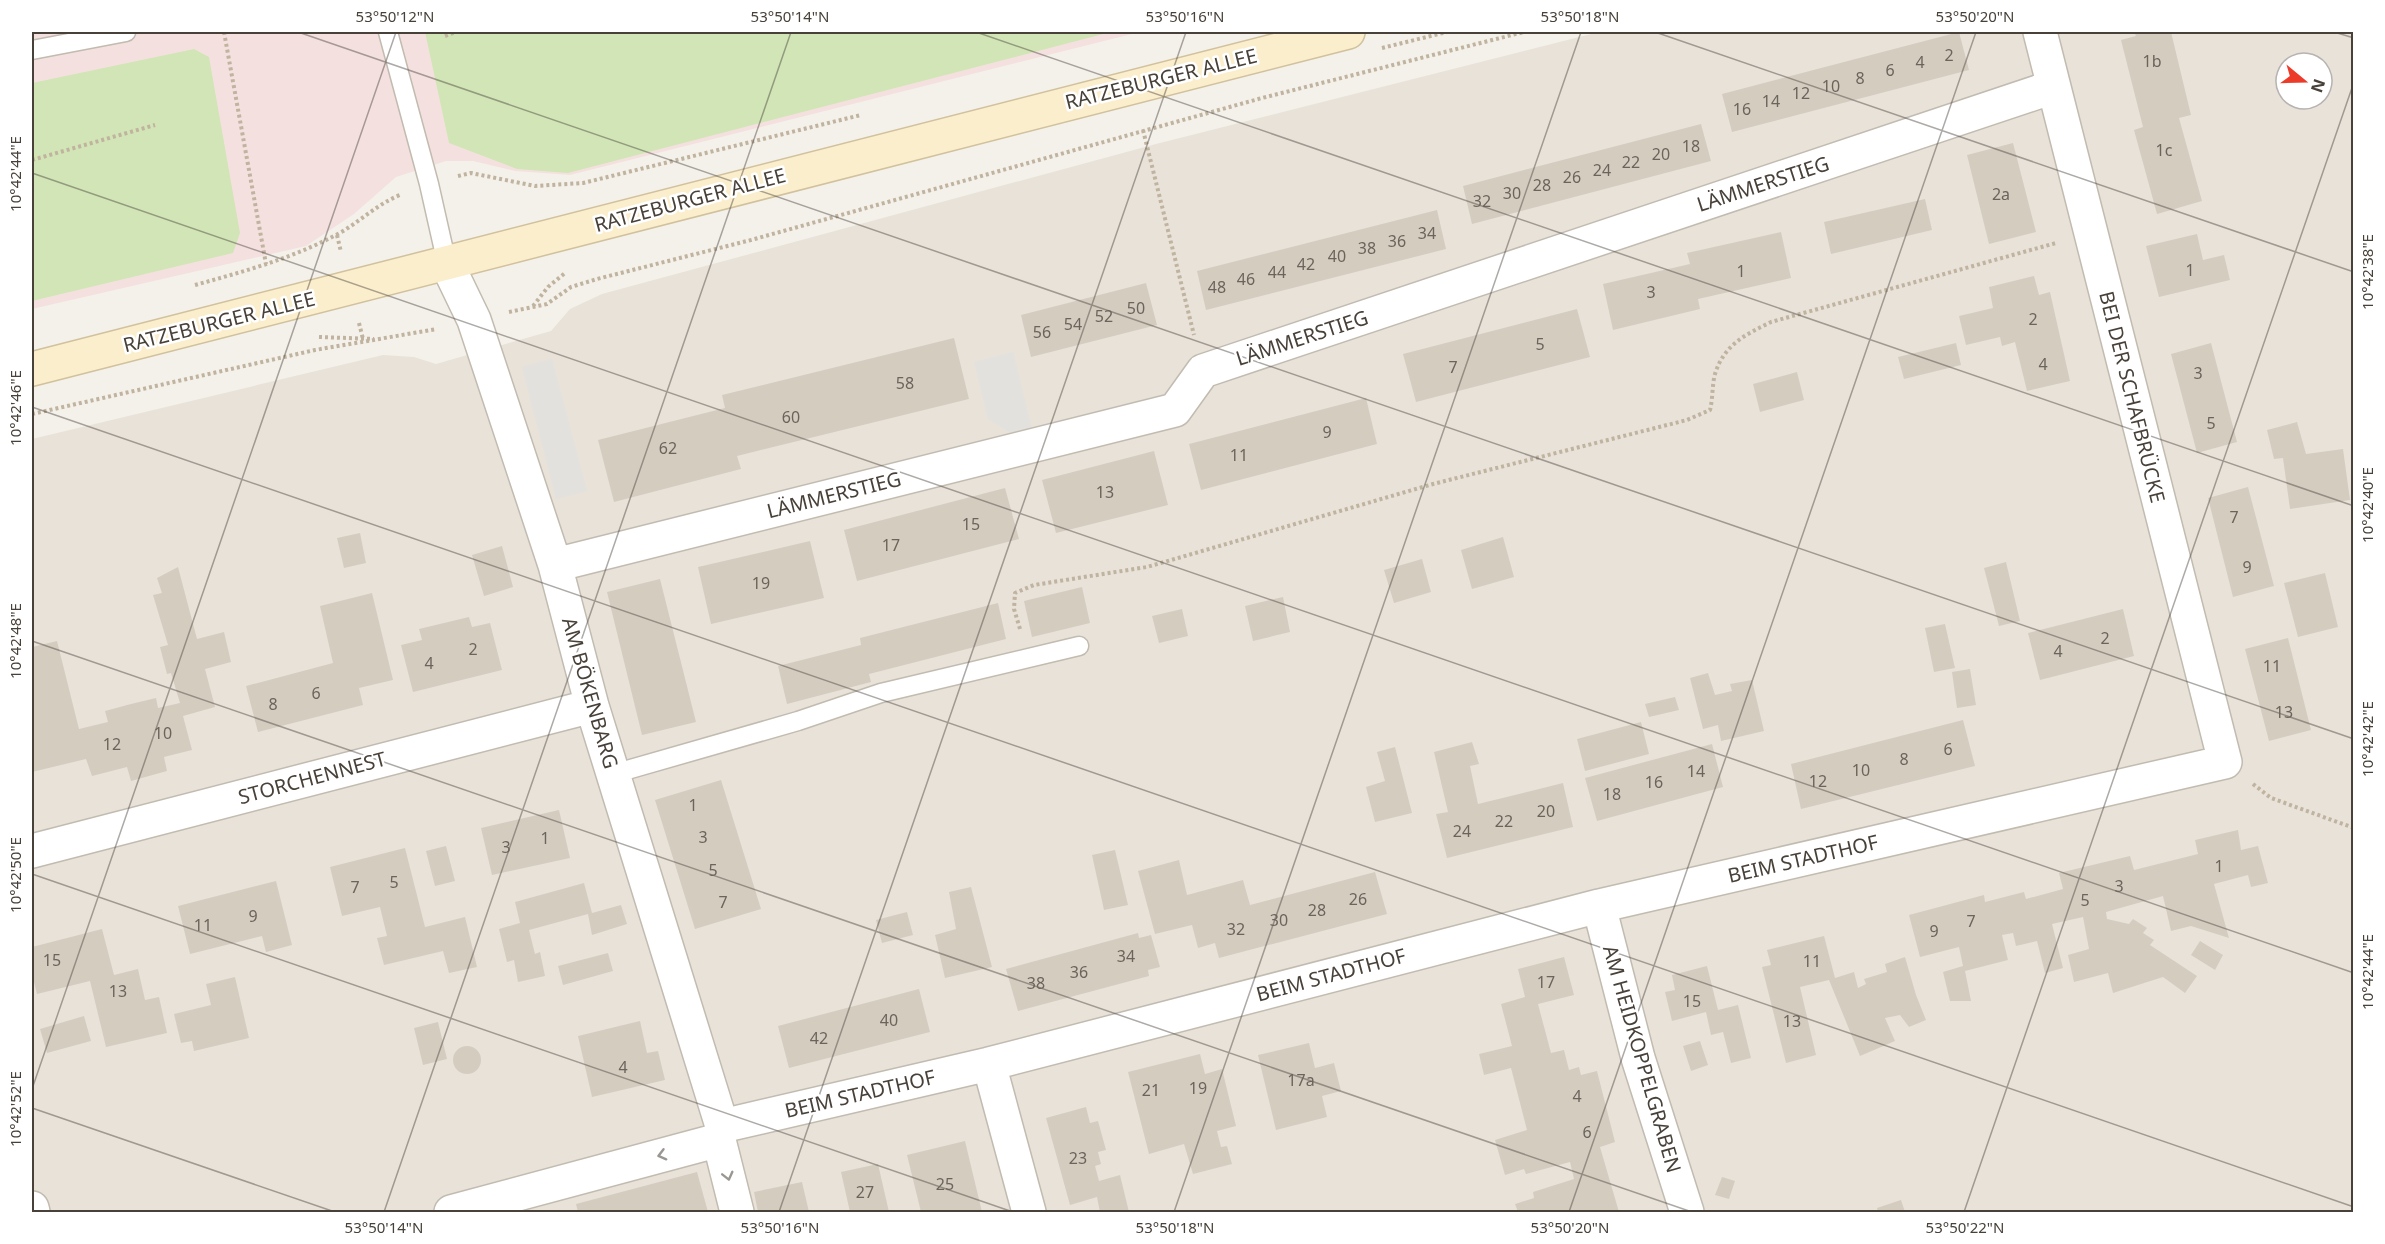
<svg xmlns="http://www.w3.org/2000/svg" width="2385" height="1244" viewBox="0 0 2385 1244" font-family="'Noto Sans',sans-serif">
<rect width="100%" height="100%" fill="#f4f1ea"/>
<!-- residential -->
<path fill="#e8e2d9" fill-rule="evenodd" d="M1599,32h754v1180h-2321v-773l351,-84 31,2 22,7 115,-33 19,-22 32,-15 554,-150zM2286,63h36v36h-36z"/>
<!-- medical -->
<path fill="#f4e1df" d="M32,32h1108l-570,143 -55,-4 -42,-10h-27l-50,16 -42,37 -48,32 -274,63z"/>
<!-- green -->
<path fill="#d2e5b6" d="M425,32h686l-543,141 -51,-4 -68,-26z
M194,49l15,8 31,176 -7,20 -201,48v-218z"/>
<!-- parking -->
<path fill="#e3e1de" d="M1013,352l19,77 -20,5 -24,-15 -14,-57z
M552,359l35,132 -31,8 -34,-132z"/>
<!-- building -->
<path fill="#d5ccc0" d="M1959,32l10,38 -237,62 -10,-38z
M2134,32h37l20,83 -12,3 23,83 -45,13 -23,-84 9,-3 -22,-87 15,-4z
M1701,124l10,37 -239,63 -9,-38z
M2013,143l23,89 -47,12 -22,-89z
M1925,199l7,31 -101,24 -7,-32z
M1437,210l9,39 -240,61 -9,-39z
M1781,232l10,46 -93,21 2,10 -87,21 -10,-46 87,-20 -3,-11z
M2197,234l6,26 21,-5 6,25 -71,17 -13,-51z
M2034,276l5,19 11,-3 20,89 -43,10 -12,-49 -13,4 -2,-9 -34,8 -7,-29 34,-8 -4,-21z
M1146,283l11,42 -126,32 -10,-42z
M1577,309l13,48 -174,45 -13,-48z
M954,338l15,61 -232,57 4,13 -127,33 -16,-62 127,-32 -3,-13z
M1956,343l5,22 -57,14 -6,-22z
M2211,343l26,99 -40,11 -26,-99z
M1797,372l7,28 -44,12 -7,-28z
M1366,398l11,46 -176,46 -12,-46z
M2297,422l9,32 37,-5 7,51 -60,9 -7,-51 -9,1 -7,-29z
M1154,451l14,54 -112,28 -14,-53z
M2248,487l26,99 -41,11 -25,-99z
M1005,488l14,51 -162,42 -13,-51z
M360,533l6,30 -22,5 -7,-30z
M1503,537l11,40 -42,12 -11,-39z
M810,541l14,57 -113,26 -13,-57z
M502,546l11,41 -29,9 -12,-41z
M1422,559l9,33 -37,11 -10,-33z
M2006,562l14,59 -21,5 -15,-58z
M178,567l19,72 27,-7 7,30 -26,7 10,38 -32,9 9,34 -28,7 3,14 -36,10 -4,-14 -35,9 -6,-17 -54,13v-125l25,-6 22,88 29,-7 -3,-11 26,-7 25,-6 2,10 22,-5 -9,-30 -4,1 -7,-27 8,-2 -15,-50 9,-2 -5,-15z
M2325,573l13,54 -40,10 -14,-54z
M660,579l36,143 -54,13 -35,-143z
M1082,587l8,36 -58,14 -8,-36z
M372,593l21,87 -34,8 4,17 -105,27 -12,-46 87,-23 -13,-57z
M1283,597l7,35 -37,9 -8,-35z
M998,603l8,36 -137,35 2,8 -84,22 -9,-38 83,-21 -1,-7z
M1182,609l6,27 -29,7 -7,-27z
M2123,609l11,47 -94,24 -12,-47z
M469,617l3,10 18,-4 12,47 -89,22 -12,-47 21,-5 -3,-11z
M1945,624l10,44 -21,4 -9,-44z
M2288,638l23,92 -42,11 -24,-92z
M1970,669l6,36 -19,3 -5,-36z
M1708,673l7,22 17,-4 -2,-7 22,-4 12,51 -43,10 -3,-16 -15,4 -13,-51z
M1675,697l4,13 -30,7 -4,-13z
M1963,720l12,46 -174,43 -10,-45z
M1641,722l8,32 -64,17 -8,-32z
M1472,742l7,22 -9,2 8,38 85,-21 10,44 -126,31 -11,-44 12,-2 -14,-60z
M1712,744l11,43 -126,34 -12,-43z
M1395,747l17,66 -37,9 -9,-35 19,-6 -8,-29z
M721,780l40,129 -66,20 -40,-129z
M559,810l11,48 -78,17 -11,-47z
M2238,830l3,20 17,-4 10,37 -17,4 -3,-12 -34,9 15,54 -38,-12 -20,5 -8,-35 -57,16 1,7 22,5 4,-5 14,9 -4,5 11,7 -4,5 47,31 -12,17 -22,-16 -50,16 -5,-20 -34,9 -6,-27 21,-6 -6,-32 -31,7 11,44 -18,5 -8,-32 -21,5 -3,-13 -11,2 6,25 -43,11 6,30h-21l-7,-29 20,-6 -4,-19 -39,10 -11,-42 75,-20 1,7 39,-10 2,7 37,-10 -4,-16 71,-17 4,14 64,-16 -3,-14z
M446,846l9,35 -20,5 -9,-35z
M405,848l20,79 40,-10 12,50 -28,6 -6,-22 -59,14 -7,-27 10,-2 -7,-29 -38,9 -12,-49z
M1115,850l13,55 -24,5 -12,-55z
M1179,860l8,35 56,-15 7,25 125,-33 12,42 -168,44 -4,-15 -17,5 -6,-23 -37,9 -17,-63z
M276,881l16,64 -26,7 -4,-16 -72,18 -12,-48z
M584,883l8,30 29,-8 6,19 -35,11 -4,-21 -59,16 6,24 5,-2 5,24 -27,6 -4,-22 -7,2 -8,-33 21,-6 -5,-21z
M971,887l21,80 -47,11 -10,-43 21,-6 -7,-37z
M907,912l6,23 -31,8 -6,-23z
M102,929l12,46 24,-6 7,31 14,-3 8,36 -61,14 -16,-66 -53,13 -5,-20v-27z
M1138,933l1,5 12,-3 9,32 -12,3 1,6 -131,35 -12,-42z
M1824,936l11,42 19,-6 4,16 8,-4 -2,-5 23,-7 -2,-8 20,-7 11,38 10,25 -17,7 -9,-12 -15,3 10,23 -35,15 -31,-76 -29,7 16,68 -30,8 -24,-96 9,-2 -4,-15z
M2200,941l23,14 -8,15 -24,-15z
M608,953l5,18 -50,14 -5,-19z
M1564,957l10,38 -36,9 13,49 13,-3 5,20 10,-3 2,8 16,-4 18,71 -15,5 19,65h-101l-3,-8 19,-6 -1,-6 41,-13 -4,-17 -44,12 -2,-5 -19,6 -10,-35 32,-10 -16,-62 -27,7 -5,-21 33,-8 -11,-42 24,-7 -7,-28z
M1707,966l11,44 20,-5 13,53 -20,5 -8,-31 -12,3 -5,-23 -34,9 -7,-29 10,-2 -3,-15z
M235,977l14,61 -55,13 -2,-10 -11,2 -7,-29 37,-9 -5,-21z
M919,989l11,43 -141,36 -11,-42z
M84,1016l7,25 -44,12 -7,-24z
M640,1021l7,32 11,-2 7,29 -73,17 -14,-61z
M438,1022l9,37 -24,6 -9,-37z
M1700,1041l8,24 -17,6 -8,-25z
M1309,1043l6,25 19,-5 7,28 -19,5 5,21 -51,13 -18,-75z
M453 1060a14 14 0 1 1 28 0a14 14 0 1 1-28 0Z
M1200,1054l5,20 17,-5 14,57 -19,5 4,16 6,-1 5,18 -39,10 -9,-30 -35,10 -21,-82z
M1086,1107l4,16 8,-2 8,29 -8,2 3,12 -6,2 4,15 21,-6 9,37h-29l-3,-15 -27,8 -24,-87z
M965,1141l17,71h-61l-14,-57z
M878,1164l11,48h-39l-9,-40z
M697,1172l11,40h-130l-2,-8z
M1722,1177l13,4 -6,18 -14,-4z
M802,1182l7,30h-51l-4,-20z
M1901,1200l4,12h-27l-1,-4z"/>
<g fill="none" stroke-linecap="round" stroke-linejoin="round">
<defs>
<path id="lane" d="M388,32l41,152 18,80
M32,50l94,-18
M613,774l185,-53 83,-28 198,-47"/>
<path id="street" d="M447,264l27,56 81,245 37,141 130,420
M555,565l620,-155 28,-39 850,-284
M32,851l560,-145
M1599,906l39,152 49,154
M989,1064l40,148
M32,1208l1,4
M451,1212l268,-72
M737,1212l-18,-72 3,-14 267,-62 610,-158 626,-144 -185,-730"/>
<path id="secondary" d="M32,369l1316,-337"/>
</defs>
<!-- lane casing -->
<use href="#lane" stroke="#c2bbb0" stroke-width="21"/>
<!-- street casing -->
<use href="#street" stroke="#c2bbb0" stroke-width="36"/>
<!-- secondary casing -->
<use href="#secondary" stroke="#d1c19d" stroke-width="36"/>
<!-- path -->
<path stroke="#c0b39f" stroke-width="4" stroke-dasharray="3 3" stroke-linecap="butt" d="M224,32l42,232
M445,36l11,-4
M1382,48l65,-16
M1143,130l51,205
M32,160l123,-35
M458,176l13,-3 64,13 48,-3 278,-68
M337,235l4,17
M195,285c47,-13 95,-26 139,-49 24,-12 41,-31 66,-41
M533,306l15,-19 17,-14
M509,312l38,-8 24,-17 26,-8 154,-39 511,-142 262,-66
M359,323l4,16
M319,337l55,2
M32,414l283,-64 122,-21
M1020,629l-6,-20 1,-16 19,-8 113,-18 286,-83 254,-64 23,-10c3,-12 2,-25 5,-36 9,-30 32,-40 56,-52l285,-79
M2253,784l18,14 83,30"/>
<!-- lane -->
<use href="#lane" stroke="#fff" stroke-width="18"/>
<!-- street -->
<use href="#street" stroke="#fff" stroke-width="33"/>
<!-- secondary -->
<use href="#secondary" stroke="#fbeecd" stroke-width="33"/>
</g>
<!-- one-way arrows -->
<defs><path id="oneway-chevron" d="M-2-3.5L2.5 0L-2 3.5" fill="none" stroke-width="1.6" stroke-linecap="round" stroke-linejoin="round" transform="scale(1.5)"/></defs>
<g stroke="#9a9692">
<use href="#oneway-chevron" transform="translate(662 1155) rotate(165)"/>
<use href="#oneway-chevron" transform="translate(728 1176) rotate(76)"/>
</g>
<!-- ticks -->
<path fill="none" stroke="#484139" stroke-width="1.5" stroke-opacity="0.45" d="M298,32l2056,707M976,32l1378,474M1655,32l699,240M2334,32l20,6M32,173l2322,800M32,407l2322,800M32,641l1660,571M32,874l981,338M32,1089l364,-1057M32,1108l303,104M384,1212l407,-1180M779,1212l407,-1180M1174,1212l407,-1180M1569,1212l407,-1180M1964,1212l390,-1130"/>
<g text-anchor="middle" stroke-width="5" stroke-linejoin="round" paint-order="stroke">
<!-- number labels -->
<g font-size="16" fill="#6b645b">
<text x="1949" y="61">2</text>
<text x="2152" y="67">1b</text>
<text x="1920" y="68">4</text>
<text x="1890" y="76">6</text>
<text x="1860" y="84">8</text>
<text x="1831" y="92">10</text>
<text x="1801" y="99">12</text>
<text x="1771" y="107">14</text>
<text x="1742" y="115">16</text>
<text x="1691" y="152">18</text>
<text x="2164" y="156">1c</text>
<text x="1661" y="160">20</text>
<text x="1631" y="168">22</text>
<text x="1602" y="176">24</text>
<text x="1572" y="183">26</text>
<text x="1542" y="191">28</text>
<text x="1512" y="199">30</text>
<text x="2001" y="200">2a</text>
<text x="1482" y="207">32</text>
<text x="1427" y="239">34</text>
<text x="1397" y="247">36</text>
<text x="1367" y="254">38</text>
<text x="1337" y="262">40</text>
<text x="1306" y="270">42</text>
<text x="2190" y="276">1</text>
<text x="1741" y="277">1</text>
<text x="1277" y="278">44</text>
<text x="1246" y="285">46</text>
<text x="1217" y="293">48</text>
<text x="1651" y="298">3</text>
<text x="1136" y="314">50</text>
<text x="1104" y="322">52</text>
<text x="2033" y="325">2</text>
<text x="1073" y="330">54</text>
<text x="1042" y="338">56</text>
<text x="1540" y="350">5</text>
<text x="2043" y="370">4</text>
<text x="1453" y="373">7</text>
<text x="2198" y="379">3</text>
<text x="905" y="389">58</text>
<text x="791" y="423">60</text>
<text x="2211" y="429">5</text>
<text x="1327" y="438">9</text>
<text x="668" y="454">62</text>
<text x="1239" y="461">11</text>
<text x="1105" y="498">13</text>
<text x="2234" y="523">7</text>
<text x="971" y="530">15</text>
<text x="891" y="551">17</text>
<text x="2247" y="573">9</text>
<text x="761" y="589">19</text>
<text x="2105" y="644">2</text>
<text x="473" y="655">2</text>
<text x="2058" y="657">4</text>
<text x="429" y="669">4</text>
<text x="2272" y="672">11</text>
<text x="316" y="699">6</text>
<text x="273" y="710">8</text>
<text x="2284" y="718">13</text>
<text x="163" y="739">10</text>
<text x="112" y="750">12</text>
<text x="1948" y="755">6</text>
<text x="1904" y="765">8</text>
<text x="1861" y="776">10</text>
<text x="1696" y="777">14</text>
<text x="1818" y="787">12</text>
<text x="1654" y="788">16</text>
<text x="1612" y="800">18</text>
<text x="693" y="811">1</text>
<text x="1546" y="817">20</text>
<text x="1504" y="827">22</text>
<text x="1462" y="837">24</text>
<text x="703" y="843">3</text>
<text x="545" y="844">1</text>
<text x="506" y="853">3</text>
<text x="2219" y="872">1</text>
<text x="713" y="876">5</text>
<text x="394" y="888">5</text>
<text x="2119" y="892">3</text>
<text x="355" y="893">7</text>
<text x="1358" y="905">26</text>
<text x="2085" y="906">5</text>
<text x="723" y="908">7</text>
<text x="1317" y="916">28</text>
<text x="253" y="922">9</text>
<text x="1279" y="926">30</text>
<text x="1971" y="927">7</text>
<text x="203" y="931">11</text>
<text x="1236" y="935">32</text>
<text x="1934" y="937">9</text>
<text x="1126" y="962">34</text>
<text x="52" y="966">15</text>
<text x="1812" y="967">11</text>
<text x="1079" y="978">36</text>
<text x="1546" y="988">17</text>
<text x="1036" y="989">38</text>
<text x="118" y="997">13</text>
<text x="1692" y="1007">15</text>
<text x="889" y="1026">40</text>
<text x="1792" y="1027">13</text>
<text x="819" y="1044">42</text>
<text x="623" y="1073">4</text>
<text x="1301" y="1086">17a</text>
<text x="1198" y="1094">19</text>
<text x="1151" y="1096">21</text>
<text x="1577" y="1102">4</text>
<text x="1587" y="1138">6</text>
<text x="1078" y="1164">23</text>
<text x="945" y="1190">25</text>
<text x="865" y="1198">27</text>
</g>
<!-- street labels -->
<g font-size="20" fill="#484139" stroke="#fff">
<text transform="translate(1161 79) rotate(-14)" y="7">RATZEBURGER ALLEE</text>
<text transform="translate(1763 184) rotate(-18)" y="7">LÄMMERSTIEG</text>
<text transform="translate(690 200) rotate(-15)" y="7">RATZEBURGER ALLEE</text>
<text transform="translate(219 322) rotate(-14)" y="7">RATZEBURGER ALLEE</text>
<text transform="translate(1302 338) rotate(-18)" y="7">LÄMMERSTIEG</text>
<text transform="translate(2132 397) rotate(76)" y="7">BEI DER SCHAFBRÜCKE</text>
<text transform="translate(834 495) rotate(-14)" y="7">LÄMMERSTIEG</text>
<text transform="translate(590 693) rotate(74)" y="7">AM BÖKENBARG</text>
<text transform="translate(312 778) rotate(-15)" y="7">STORCHENNEST</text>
<text transform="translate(1803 859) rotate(-13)" y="7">BEIM STADTHOF</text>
<text transform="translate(1331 975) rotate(-15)" y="7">BEIM STADTHOF</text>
<text transform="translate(1642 1059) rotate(74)" y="7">AM HEIDKOPPELGRABEN</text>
<text transform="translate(860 1094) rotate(-13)" y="7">BEIM STADTHOF</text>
</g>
</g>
<!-- border -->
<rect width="2385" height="1244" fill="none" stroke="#ffffff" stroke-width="66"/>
<!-- north arrow -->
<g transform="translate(2304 81) rotate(109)"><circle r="28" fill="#ffffff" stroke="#b6b3b0" stroke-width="1.5"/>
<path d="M0-4.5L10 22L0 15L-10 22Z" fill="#ec3c29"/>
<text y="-9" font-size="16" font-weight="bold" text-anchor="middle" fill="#484139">N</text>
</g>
<rect x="33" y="33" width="2319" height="1178" fill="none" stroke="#484139" stroke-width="2"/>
<g font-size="15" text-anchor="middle" fill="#484139">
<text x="395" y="22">53°50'12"N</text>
<text x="790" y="22">53°50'14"N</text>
<text x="1185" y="22">53°50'16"N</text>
<text x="1580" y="22">53°50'18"N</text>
<text x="1975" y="22">53°50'20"N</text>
<text transform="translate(16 174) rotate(-90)" y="5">10°42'44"E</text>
<text transform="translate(2368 272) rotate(-90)" y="5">10°42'38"E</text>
<text transform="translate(16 408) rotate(-90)" y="5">10°42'46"E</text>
<text transform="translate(2368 505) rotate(-90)" y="5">10°42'40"E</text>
<text transform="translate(16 641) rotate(-90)" y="5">10°42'48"E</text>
<text transform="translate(2368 739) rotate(-90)" y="5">10°42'42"E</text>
<text transform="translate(16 875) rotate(-90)" y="5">10°42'50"E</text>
<text transform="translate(2368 972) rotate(-90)" y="5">10°42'44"E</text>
<text transform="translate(16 1109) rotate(-90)" y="5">10°42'52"E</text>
<text x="384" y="1233">53°50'14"N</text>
<text x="780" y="1233">53°50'16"N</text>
<text x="1175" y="1233">53°50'18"N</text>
<text x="1570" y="1233">53°50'20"N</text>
<text x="1965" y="1233">53°50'22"N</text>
</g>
</svg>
